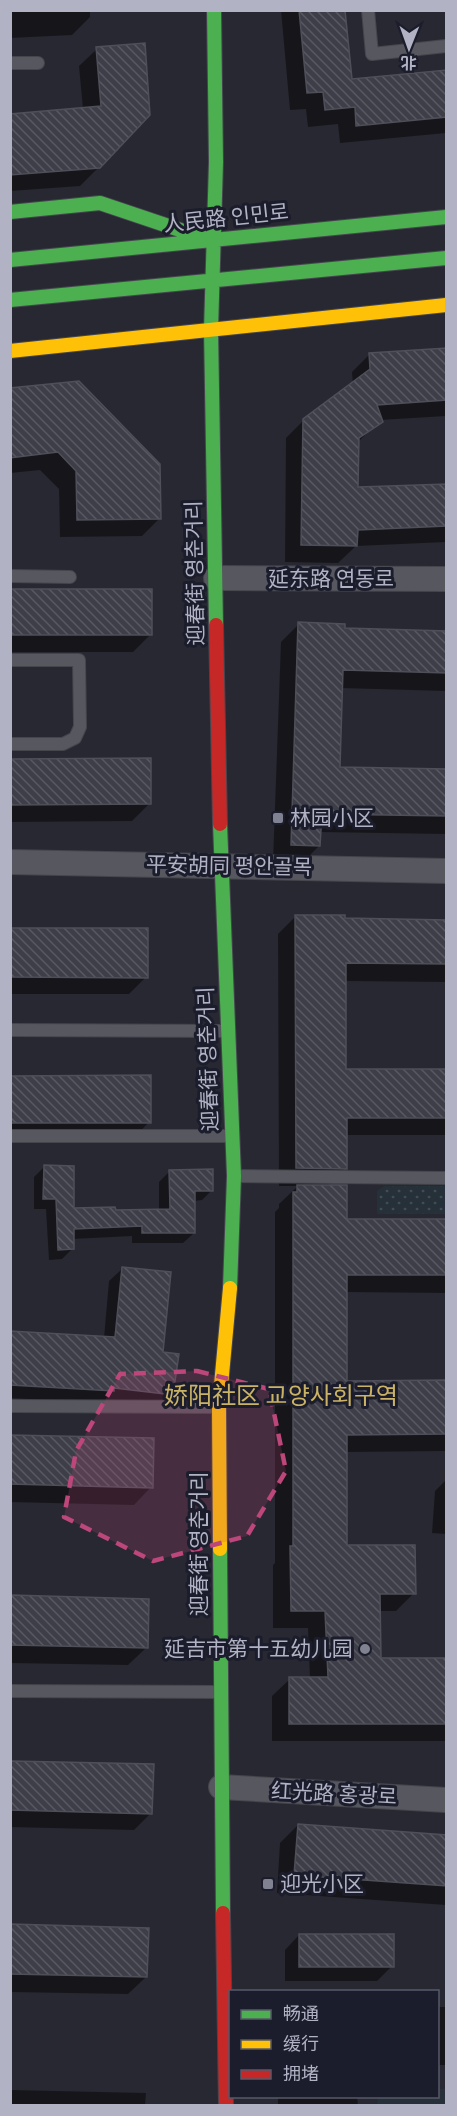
<svg xmlns="http://www.w3.org/2000/svg" width="457" height="2116" viewBox="0 0 457 2116" font-family="'Fira Sans Condensed','Noto Sans SC','Noto Sans KR',sans-serif">
<defs>
<pattern id="green-dots" width="8" height="8" patternUnits="userSpaceOnUse" patternTransform="scale(1.5)"><rect width="8" height="8" fill="#253038"/><path d="M2 2h.1M6 6h.1" fill="none" stroke="#424c53" stroke-width="1.8" stroke-linecap="round"/></pattern>
<pattern id="building-back-hatch" width="6" height="6" patternUnits="userSpaceOnUse" patternTransform="scale(1.5)"><rect width="6" height="6" fill="#3d3e48"/><path d="M-1 5l2 2M0 0l6 6M5-1l2 2" fill="none" stroke="#575861"/></pattern>
</defs>
<rect width="100%" height="100%" fill="#282832"/>
<!-- green -->
<path fill="url(#green-dots)" d="M384,1186h62v28h-69v-23z"/>
<!-- pitch -->
<path fill="#253038" d="M438,2089h8v16h-69l1,-8 60,-1z"/>
<!-- shadow -->
<path fill="#0007" d="M10,10h80v7l-18,18 -62,3z
M281,10h63l6,71 96,-9v61l-106,10 -2,-19 -30,3 -2,-18 -16,1z
M143,45l-44,122 -19,19 -70,5v-76l73,-6 -4,-43 18,-17z
M446,350v66l-66,4 -23,23v46l89,-4v57l-90,4 -18,17 -53,-1 1,-124 18,-18 49,-36 -1,-12 17,-17z
M10,390l150,128 -18,18 -82,1 -1,-48 -19,-19 -30,3z
M10,591l141,43 -18,18h-123z
M299,624l44,5 103,3v59l-105,-3 -2,81 107,1v64l-127,-2v14l-18,18 -28,-2 8,-220z
M10,760l140,43 -18,18 -122,1z
M296,916l48,4 102,1v61l-102,-1 1,89h101v65h-101v33l-18,19 19,33h100v73l-100,-1v90l100,-1v70l-100,1v95l68,46 -18,18h-17l1,49h66v81h-174v-45l18,-17h20l-2,-51h-35v-63l2,-2v-351l4,-4v-4l19,-18h-19l-1,-252z
M10,929l136,48 -17,17h-119z
M10,1077l139,45 -17,18h-122z
M44,1167l28,43 87,1v-29l10,-10 43,18 -10,10 -8,1v32l-11,10h-51v-7l-60,3v10l-10,10 -13,1 -3,-51h-12v-32z
M122,1269l39,84 11,42 -13,13 -56,-8 -3,3 -90,-5v-65l94,5 5,-57z
M10,1437l141,50 -17,18 -124,-3z
M445,1481l1,53 -14,-1 3,-42z
M10,1597l136,51 -18,17 -118,-2z
M10,1762l141,51 -17,17 -124,-3z
M298,1825l148,11v69l-169,-12 3,-50z
M10,1926l136,51 -18,17 -118,-2z
M299,1935l93,31 -15,15h-92v-31z
M438,2007h8v58h-8z
M10,2090l136,3 -1,13h-135z
M278,2096h79l1,10h-80z"/>
<!-- building -->
<path fill="url(#building-back-hatch)" stroke="#4f4f5a" stroke-width="1.5" d="M299,10h46l7,69 95,-9v47l-91,9 -1,-19 -30,3 -2,-18 -16,1z
M145,43l5,72 -50,53 -90,7v-61l91,-8 -5,-59z
M447,348v52l-70,5 6,17 -24,16 -1,49 89,-3v42l-89,4 -1,16 -56,-1 2,-126 67,-50 -1,-16z
M79,381l81,83 1,55 -84,1 -1,-49 -18,-19 -48,6v-70z
M10,589h142v46h-142z
M298,622l47,2v4l102,3v42l-104,-3 -3,97 107,2v47l-125,-2 -2,32 -29,-1z
M151,758v46l-141,1v-46z
M295,915h50v3l102,2v44l-101,-1v106h101v49h-100v51l-51,-1z
M10,928h138v50l-138,-1z
M151,1075v48h-141v-47z
M44,1165l30,1v42l41,-1 1,3 54,-1 -1,-39 44,-1v22h-18v42h-53v-7l-68,3v20l-16,1 -2,-51h-13z
M297,1185h50v34h100v56h-100v106l100,-1v54l-100,1v110h68l1,49h-36l1,64h66v66h-158v-47h39l-3,-66h-34l-1,-65h3v-354h4z
M122,1267l49,5 -8,80 16,2 -6,41 -59,-7v3l-104,-6v-54l105,6z
M10,1435l144,3 -1,50 -143,-4z
M10,1595l139,4 -1,49 -138,-3z
M10,1761l144,3 -2,50 -142,-4z
M298,1824l149,11v51l-153,-11z
M10,1924l139,4 -2,49 -137,-3z
M299,1934h95v33h-95z"/>
<g fill="none" stroke-linecap="round" stroke-linejoin="round">
<defs>
<path id="lane" d="M368,10l4,44 74,-8
M10,63h28
M10,576l60,1
M10,660h69l1,67 -5,11 -12,6h-53
M10,1030l217,1
M10,1136h221
M235,1176l211,2
M10,1406l208,1
M10,1691l209,1"/>
<path id="street" d="M216,578l230,1
M10,862l436,9
M221,1787l225,13"/>
<path id="fast" d="M214,10l2,152 -5,168 5,295
M10,212l90,-9 104,35
M10,260l436,-43
M10,300l436,-42
M220,824l14,352 -4,112
M220,1549l3,364"/>
<path id="slow" d="M10,351l436,-46
M220,1549l-1,-142 11,-119"/>
<path id="jam" d="M216,625l4,199
M223,1913l3,193"/>
</defs>
<!-- lane casing -->
<use href="#lane" stroke="#45454c" stroke-width="14"/>
<!-- street casing -->
<use href="#street" stroke="#45454c" stroke-width="26"/>
<!-- fast casing -->
<use href="#fast" stroke="#45454f" stroke-width="16"/>
<!-- slow casing -->
<use href="#slow" stroke="#45454f" stroke-width="16"/>
<!-- jam casing -->
<use href="#jam" stroke="#45454f" stroke-width="16"/>
<!-- lane -->
<use href="#lane" stroke="#575760" stroke-width="12"/>
<!-- street -->
<use href="#street" stroke="#575760" stroke-width="24"/>
<!-- fast -->
<use href="#fast" stroke="#4caf50" stroke-width="14"/>
<!-- slow -->
<use href="#slow" stroke="#ffc107" stroke-width="14"/>
<!-- jam -->
<use href="#jam" stroke="#c62828" stroke-width="14"/>
</g>
<!-- marked area -->
<path fill="#bd467a" fill-opacity="0.2" stroke="#bd467a" stroke-width="4.5" stroke-dasharray="12 8" stroke-linejoin="round" d="M197,1371l72,18 17,82 -39,65 -94,25 -89,-44 12,-66 44,-77z"/>
<!-- markers -->
<g fill="#818291" stroke="#1b1d2c" stroke-width="2">
<rect x="272" y="812" width="12" height="12" rx="3"/>
<circle cx="365" cy="1649" r="6"/>
<rect x="262" y="1878" width="12" height="12" rx="3"/>
</g>
<g text-anchor="middle" stroke-width="6" stroke-linejoin="round" paint-order="stroke">
<!-- street labels -->
<g font-size="21" fill="#b1b2c4" stroke="#1b1d2c">
<text transform="translate(226 218) rotate(-6)" y="7">人民路 인민로</text>
<text transform="translate(195 573) rotate(-91)" y="7">迎春街 영춘거리</text>
<text x="331" y="586">延东路 연동로</text>
<text transform="translate(229 866) rotate(1)" y="7">平安胡同 평안골목</text>
<text transform="translate(208 1059) rotate(-92)" y="7">迎春街 영춘거리</text>
<text transform="translate(199 1544) rotate(-90)" y="7">迎春街 영춘거리</text>
<text transform="translate(334 1794) rotate(3)" y="7">红光路 홍광로</text>
</g>
<!-- poi labels -->
<g font-size="21" fill="#b1b2c4" stroke="#1b1d2c" text-anchor="start">
<text x="290" y="825">林园小区</text>
<text x="353" y="1656" text-anchor="end">延吉市第十五幼儿园</text>
<text x="280" y="1891">迎光小区</text>
</g>
<!-- quarter labels -->
<g font-size="24" fill="#cab365" stroke="#1b1d2c">
<text x="281" y="1404">娇阳社区 교양사회구역</text>
</g>
</g>
<!-- border -->
<rect width="457" height="2116" fill="none" stroke="#b1b2c4" stroke-width="24"/>
<!-- legend -->
<rect x="229" y="1990" width="210" height="108" fill="#1b1d2c" stroke="#575969" stroke-width="1.5"/>
<rect x="241" y="2010" width="30" height="9" fill="#4caf50" stroke="#575969" stroke-width="1.5"/>
<text x="283" y="2020" font-size="18" fill="#b1b2c4">畅通</text>
<rect x="241" y="2040" width="30" height="9" fill="#ffc107" stroke="#575969" stroke-width="1.5"/>
<text x="283" y="2050" font-size="18" fill="#b1b2c4">缓行</text>
<rect x="241" y="2070" width="30" height="9" fill="#c62828" stroke="#575969" stroke-width="1.5"/>
<text x="283" y="2080" font-size="18" fill="#b1b2c4">拥堵</text>
<!-- north arrow -->
<g transform="translate(409 48) rotate(181)" stroke="#1b1d2c" stroke-width="4.5" paint-order="stroke">
<path d="M0-4.5L10 22L0 15L-10 22Z" fill="#b1b2c4"/>
<text y="-9" font-size="16" font-weight="bold" text-anchor="middle" fill="#b1b2c4">北</text>
</g>
</svg>
